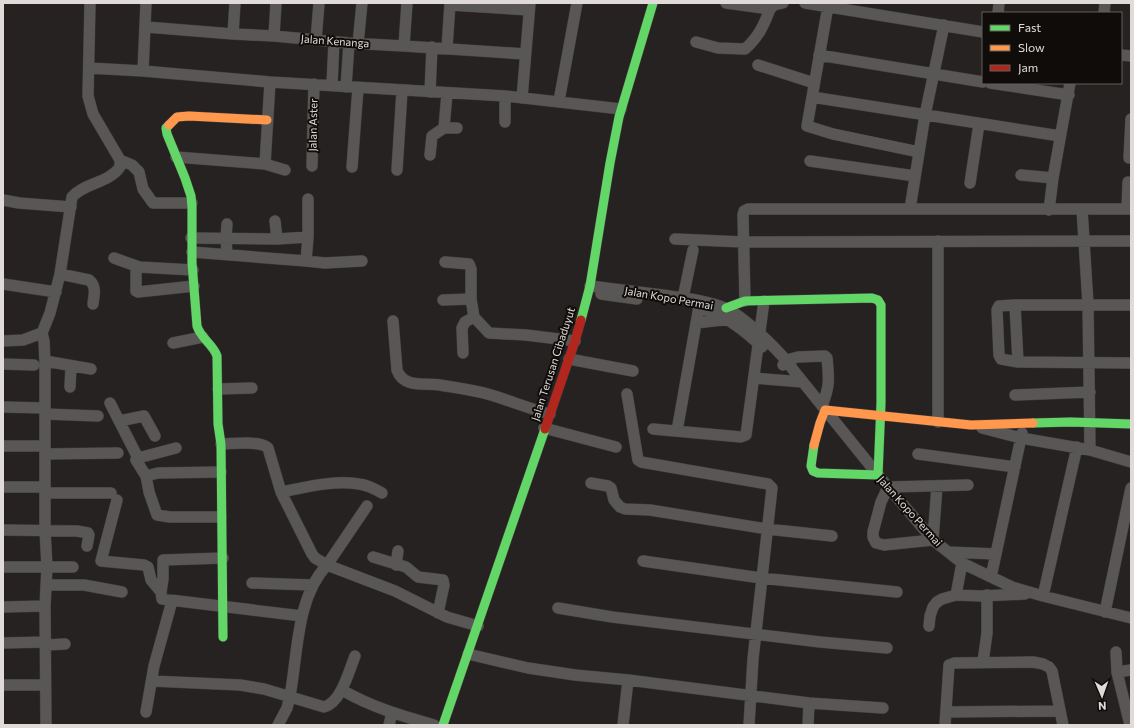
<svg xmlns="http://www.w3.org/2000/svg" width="1134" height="728" viewBox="0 0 1134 728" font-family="Commissioner,sans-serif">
<rect width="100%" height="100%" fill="#262221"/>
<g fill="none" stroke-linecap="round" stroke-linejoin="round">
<defs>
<path id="street" d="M726,3l44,6 4,-4 9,-2
M805,3l178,29
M450,5l79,5
M828,6l-21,120 26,8 86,18
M998,13l1,-10
M1104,13l1,-10
M146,27l87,7 41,2 75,7 55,3 121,8
M233,34l2,-31
M274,36l2,-33
M316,40l3,-37
M696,42l22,6 27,1c13,-11 19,-24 25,-40
M358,44l4,-41
M404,46l3,-43
M447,48l3,-45
M819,55l164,27
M1121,55l10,1
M758,65l56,18
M89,68l54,3 127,11 235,14 116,13
M143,71l3,-68
M990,83l79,12
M332,85l2,-43
M346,87l3,-44
M430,92l2,-45
M447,93l-3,35h13
M505,96v26
M812,97l248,39
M522,98l8,-95
M559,101l18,-98
M430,155l2,-19 12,-8
M176,157l89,7 20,6
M1129,158l2,-39
M120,160l12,5 7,7 4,17 10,14h39
M810,161l105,15
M265,164l5,-82
M312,166l2,-82
M352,167l6,-79
M397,170l5,-79
M1021,175l32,3
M970,183l9,-59
M3,200l16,3 52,4
M910,209l15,-94 19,-90
M1082,209l6,95 2,146
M1127,209l1,-27
M1049,210l4,-32 17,-95
M191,238l86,1 -2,-18
M277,239l31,-2v-38
M675,239l68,3 388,-1
M192,252l114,9 2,-24
M227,254l-1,-16 1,-14
M114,258l25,9
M306,261l19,2 37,-2
M445,262l24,2 2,5v30
M193,270l-54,-3 -2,1 -1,3v20l2,1 56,-6
M60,274l29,6c8,6 5,15 4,24
M3,284l53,8
M590,286c24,3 48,6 72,9 21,3 44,5 63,13 19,8 58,46 69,63l84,104 55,65 29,23 50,24 31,9 88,22
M601,294l36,5
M683,298l10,-48
M443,300l28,-1 3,18 15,16 37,2 49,6
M745,301l-2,-86 1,-4 4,-2h383
M1015,305l3,57
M1131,305h-116l-16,1 -2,4 2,45 2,4 17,3 113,1
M705,310c22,6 41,22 57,37
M393,321l4,49c6,18 27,13 43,15 17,3 35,5 51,10 20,6 39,14 59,19
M696,323l35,-4
M42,333l2,8 1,22v167l2,37 -2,39 1,119
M3,341l20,-1 19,-7 8,-20 10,-39 12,-77c12,-14 37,-14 48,-30v-7l-27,-46 -5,-18 2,-93
M173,343l30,-6
M463,353l-1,-25 3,-6 9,-5
M569,359l64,12
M45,361l46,8
M3,364l31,1
M783,365l4,-5 11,-3 27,-1 2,2c2,21 3,28 -5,48
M754,378l49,4
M70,387l1,-21
M218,389l34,-1
M627,394l11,66 3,2 127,22 4,4 -19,171 -4,66
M1015,395l75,-3
M110,403l28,55
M3,407l42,1
M45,414l53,2
M119,421l25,-5 11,20
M938,422v-181
M544,428l72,19
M982,428l39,10 69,12 41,12
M653,429l88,8 5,-2 18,-134
M677,431l23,-130
M221,444c11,0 39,-4 47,4l13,44 31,62 3,4 12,7c-31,33 -29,88 -37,131l-3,12 -9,17
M3,446h42
M176,448l-38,10 -2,2 10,16 3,16 8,23 13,2h51
M45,454l73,-1
M918,454l97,13
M146,476l12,-3 63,-1
M591,483l17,3 3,2 3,12 6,7 5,2 25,1 117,19 65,7
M937,486l-4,54 -49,5 -8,-2 -3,-6v-5l8,-30 7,-15 80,-2
M3,487h42
M281,492c26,-5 52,-12 78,-8 8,1 16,5 23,9
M45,493h66
M117,500l-16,61 43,4 4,2 3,13 10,12 1,7 140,17
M367,506l-40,59 68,26 52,26 31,9
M3,530l74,1 11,2 1,2 -2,11
M948,552l48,2
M373,557l33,10 12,10 25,3 1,5 -6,28
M643,561l118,17 136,14
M396,565l2,-14
M3,567h70
M991,577l31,-144
M252,583l60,2
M47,585h37l38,7
M161,592l2,-13v-19l60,-2
M956,595l6,-32
M1043,596l34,-149
M3,607l42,-1
M558,608l54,9 208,25 67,6
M1105,612l26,-124
M929,626l1,-10 3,-9 4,-5 5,-3 14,-4 25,1 44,-2
M3,643l43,-1
M46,645l19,-1
M1116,652l1,20
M468,654l60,14 47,7 53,5 181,23 74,5
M983,662l4,-29v-38
M152,681l88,4 24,4 60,18c17,-4 25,-36 31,-51
M3,685h42
M342,690c29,17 60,26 92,35
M146,712l8,-46 18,-65
M946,712l114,-1
M389,725l3,-12
M623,725l5,-45
M808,725l1,-22
M945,725l4,-60 5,-2 79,-1 10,2 6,3 3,4 11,54
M1130,725l-13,-53 14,-2"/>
<path id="fast" d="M169,125l-3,3 1,6 18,44 6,18 1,11v56l5,63c4,13 16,18 20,30l1,68 3,20 2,193
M726,308l19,-7 127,-3 6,2 3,5v98l-3,72 -60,-2 -5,-2 -2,-5 3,-21
M581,320l9,-34 20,-123 9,-46 34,-114
M1033,423l38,-1 60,2
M443,725l102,-296"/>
<path id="slow" d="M169,125l8,-8 12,-1 78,4
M814,445l6,-22 5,-13 146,15 62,-2"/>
<path id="jam" d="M545,429l30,-88 6,-21"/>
</defs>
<!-- street casing -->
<use href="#street" stroke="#413d3c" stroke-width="12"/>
<!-- fast casing -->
<use href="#fast" stroke="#413d3c" stroke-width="10"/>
<!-- slow casing -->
<use href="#slow" stroke="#413d3c" stroke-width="10"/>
<!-- jam casing -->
<use href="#jam" stroke="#413d3c" stroke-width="10"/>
<!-- street -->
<use href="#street" stroke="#595756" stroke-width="11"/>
<!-- fast -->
<use href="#fast" stroke="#63d668" stroke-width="9"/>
<!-- slow -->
<use href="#slow" stroke="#ff974d" stroke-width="9"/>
<!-- jam -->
<use href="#jam" stroke="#b3261e" stroke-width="9"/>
</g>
<g text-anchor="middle" stroke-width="4" stroke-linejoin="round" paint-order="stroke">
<!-- street labels -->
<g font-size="11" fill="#e0dbd9" stroke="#0f0c0a">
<text transform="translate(335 41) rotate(4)" y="4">Jalan Kenanga</text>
<text transform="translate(313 125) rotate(-89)" y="4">Jalan Aster</text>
<text transform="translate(669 298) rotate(10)" y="4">Jalan Kopo Permai</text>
<text transform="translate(553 364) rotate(-72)" y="4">Jalan Terusan Cibaduyut</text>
<text transform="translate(910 511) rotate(48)" y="4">Jalan Kopo Permai</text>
</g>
</g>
<!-- border -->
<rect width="1134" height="728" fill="none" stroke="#e0dbd9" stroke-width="8"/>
<!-- legend -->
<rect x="982" y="12" width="140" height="72" fill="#0f0c0a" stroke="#635f5d"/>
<rect x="990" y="25" width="20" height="6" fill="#63d668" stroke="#635f5d"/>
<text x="1018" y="32" font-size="12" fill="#e0dbd9">Fast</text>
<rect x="990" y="45" width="20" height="6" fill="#ff974d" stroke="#635f5d"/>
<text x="1018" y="52" font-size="12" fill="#e0dbd9">Slow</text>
<rect x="990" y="65" width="20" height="6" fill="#b3261e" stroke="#635f5d"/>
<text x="1018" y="72" font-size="12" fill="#e0dbd9">Jam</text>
<!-- north arrow -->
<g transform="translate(1102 696) rotate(178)" stroke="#0f0c0a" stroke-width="3" paint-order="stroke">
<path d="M0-3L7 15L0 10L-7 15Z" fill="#e0dbd9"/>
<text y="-6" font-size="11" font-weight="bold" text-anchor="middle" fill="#e0dbd9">N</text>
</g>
</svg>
